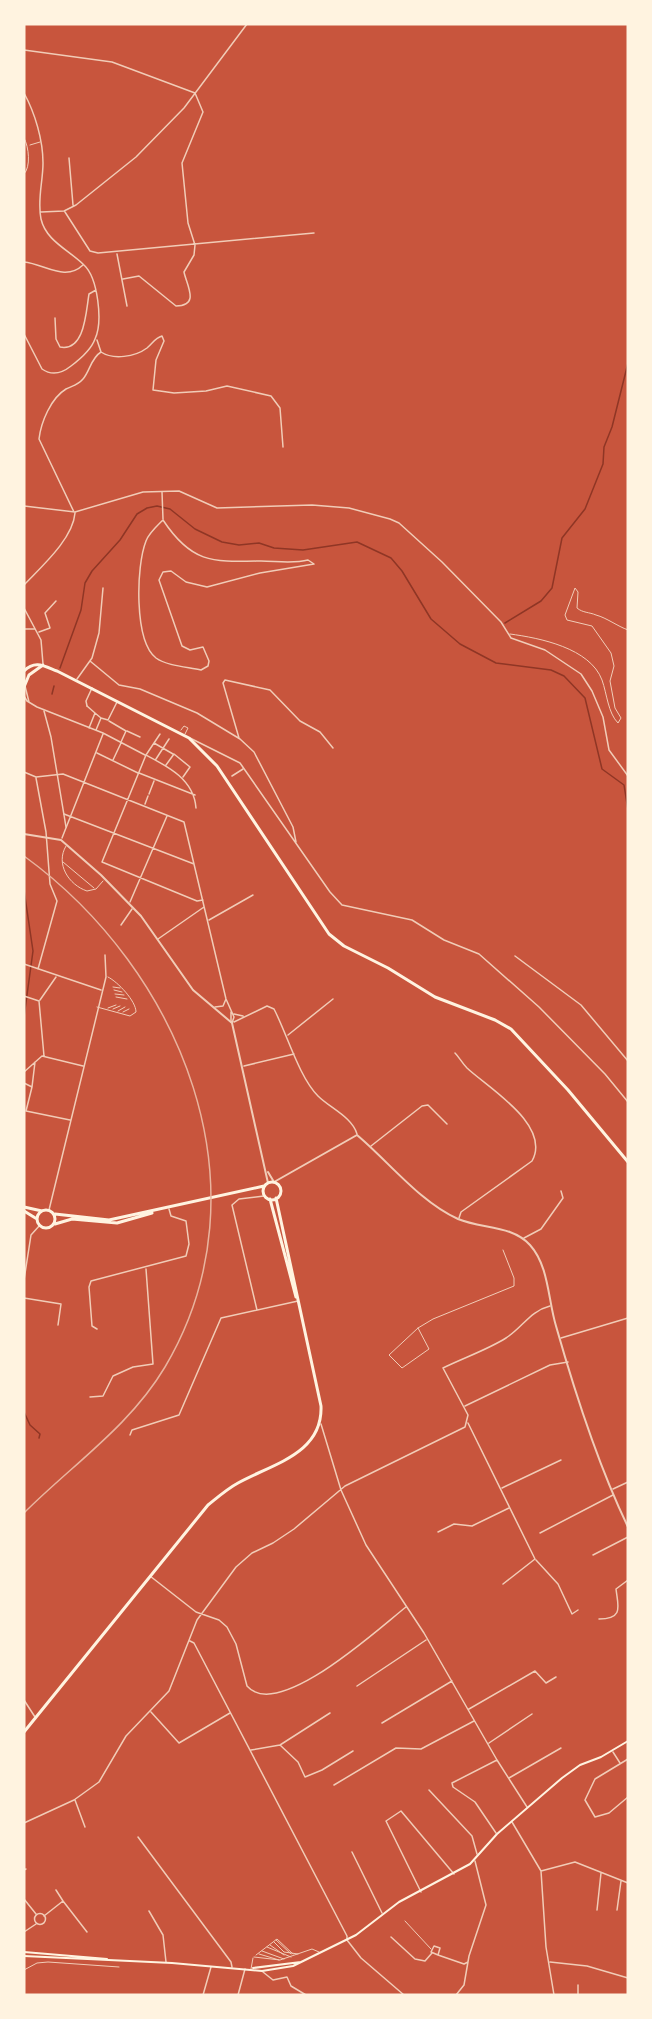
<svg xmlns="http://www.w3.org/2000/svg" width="652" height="2019" viewBox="0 0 652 2019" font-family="Signika,sans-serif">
<rect width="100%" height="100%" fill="#c8553d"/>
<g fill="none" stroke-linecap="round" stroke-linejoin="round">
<!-- stream -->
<path stroke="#8f3625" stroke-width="1.5" d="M505,623l36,-22 11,-13 10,-50 23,-29 18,-45 1,-17 8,-20 16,-64
M60,668l21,-58 4,-27 7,-12 28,-31 17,-26 10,-6 10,-2 13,3 25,20 27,13 17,3 20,-2 15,5 29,2 54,-8 34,16 11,13 29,48 29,25 36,19 55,7 13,6 21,22 17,71 22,16 4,25
M52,694l2,-8
M24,890l9,61 -9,66
M24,1412l6,13 10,9 -1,4"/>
<!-- service -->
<path stroke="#f1ccb7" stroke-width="1" d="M24,138c5,9 7,29 0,36
M30,145l10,-3
M510,634c30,4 80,14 92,46 5,14 6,33 16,43l3,-5 -6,-10 -5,-27 4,-15 -3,-13 -19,-27 -25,-6 -2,-5 10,-27 3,4 -1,16c6,5 12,4 19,7 11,3 21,11 32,15
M181,730l3,-4 4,2 -3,6
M66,846c-11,18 3,39 21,45l9,-2 7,-8
M63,862l31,26
M113,987l7,1
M114,990l8,2
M115,994l9,1
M116,997l11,2
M97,1007l33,9 6,-4c0,-11 -18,-30 -28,-35
M108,1008l8,-3
M113,1009l7,-3
M118,1011l7,-4
M123,1012l6,-3
M418,1328l11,21 -27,19 -13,-13 29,-27 15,-9 81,-33v-8l-11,-28
M405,1921l26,28
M276,1940l15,14
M274,1942l10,10 14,2
M270,1945l14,10
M267,1947l24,10
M262,1951l22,8
M259,1954l20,6
M256,1955l21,-16 16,15
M254,1957l26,3 32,-11 7,3
M251,1969l2,-11
M24,1970l13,-7 11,-1 71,5"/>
<!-- pedestrian -->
<path stroke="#f1ccb7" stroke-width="1.5" d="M87,706l-1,-5 6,-13
M44,711l7,26 15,90
M109,721l17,10 -5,11
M127,731l13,6
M160,734l-14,21c23,12 48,25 50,53
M154,743l19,11
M156,759l13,-20
M166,765l8,-11 16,13 -7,10
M139,773l56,22
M232,776l11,-7
M149,794l5,-13
M145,804l3,-8"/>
<!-- minor -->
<path stroke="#f1ccb7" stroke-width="1.5" d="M24,50l88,12 83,31 8,19 -21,51 6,60 7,22 -1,10 -10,17c3,14 16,34 -8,34l-37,-30 -16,3
M24,93c11,20 19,47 19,70 0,19 -6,37 -2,56 5,22 28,31 43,46 14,13 19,57 11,74 -4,11 -16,21 -24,27 -10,8 -19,10 -29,3l-18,-35
M69,158l4,47
M41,212l23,-1 12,-6 60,-48 48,-49 63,-84
M65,212l25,39 8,2 216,-20
M117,254l10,52
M24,262c21,2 41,20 59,3
M55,318l1,21 4,8c25,5 26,-36 29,-53l7,-4
M101,352c12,8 34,5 46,-4 6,-5 8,-10 15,-12l2,5 -8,19 -3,30 21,3 32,-2 21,-5 44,10 9,12 3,39
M162,492l1,27
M24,506l51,6 68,-20 36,-1 38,17 95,-3 37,3 41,11 9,4 43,39 59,60 10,16 34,12 36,24 11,17 11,26 6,33 19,26
M74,512l-35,-73c2,-17 12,-41 27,-50 6,-3 12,-4 17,-10 7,-8 8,-21 18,-27l-4,-12
M163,520c29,44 50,42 98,41 15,0 32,3 47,-1l6,4 -54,9 -53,14 -21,-5 -15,-11 -8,1 -4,8 23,66 8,4 13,-3 6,14 -1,5 -7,4c-13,-3 -34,-4 -45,-12 -22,-17 -20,-92 -10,-117 3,-8 11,-15 17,-21z
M24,585c17,-18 49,-46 51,-72
M24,608l17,32 2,24
M24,629h11
M39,632l11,-4 -5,-15 11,-12
M90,661l29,24 21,4 57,24 43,26 14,13 39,75 3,15
M77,679l15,-21 7,-25 4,-45
M25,686l4,16
M24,696l3,5 10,6 66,26 42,22
M87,706l8,7
M101,718l7,2 9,-18
M89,728l6,-15 6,5 -5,12
M190,738l50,25 90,129 12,13 70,15 32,20 35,14 60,53 66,67 23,28
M239,738l-16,-55 2,-3 45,10 30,31 20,11 13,16
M97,753l41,20
M146,755l-44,107 95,39 6,-1
M113,760l8,-17
M24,772l12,5 27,-3 121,48 42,177 8,18 -2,6
M36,778l10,54 4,52 7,17 -19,68
M64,814l130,50
M62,838l41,-104
M130,902l37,-86
M209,920l44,-25
M121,925l11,-16
M158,939l46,-32
M515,956l66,49 47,56
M24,964l77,26
M24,996l15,5
M40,1000l16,-23
M39,1001l5,55
M215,1007l8,-1 3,-7
M231,1012v10
M234,1014l9,2
M234,1022l33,-16 7,3c13,25 25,68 44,87 12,12 34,21 39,38
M288,1035l45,-36
M455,1053c4,4 7,10 12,15 20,19 85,57 65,93l-71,51 -2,6
M244,1066l50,-12
M24,1072l18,-16 41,10
M24,1083l8,4 3,-25
M32,1087l-6,24 44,9
M371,1146l51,-40 6,-1 19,19
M49,1210l57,-233 -1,-22
M524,1238l17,-9 22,-31 -2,-7
M24,1280l7,-45 9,-10
M24,1298l37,6 -3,21
M257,1310l-25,-105 7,-6 25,-3
M97,1329l-5,-3 -3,-39 2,-6 95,-25 3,-12 -3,-23 -15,-5 -2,-7
M561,1338l67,-20
M90,1397l13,-1 10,-20 20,-9 20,-3 -7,-95
M465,1406l85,-41 18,-3
M468,1423l67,136 -32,25
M321,1424l20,66 25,55 58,88 73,127 30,47
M130,1435l2,-5 47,-15 42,-97 77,-17
M502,1488l59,-28
M613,1489l15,-7
M438,1532l16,-8 18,2 37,-18
M540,1533l73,-38
M593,1555l35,-18
M536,1560l22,24 14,30 6,-4
M150,1576l46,36 23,8 8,7 9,17 11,42c31,36 132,-58 159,-79
M599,1619c25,0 19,-13 17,-30l12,-9
M190,1641l4,2 153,293v4l14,18 43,37
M357,1686l69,-46
M24,1700l11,17
M469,1709l66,-38 11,12 10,-6
M151,1712l28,31 51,-30
M382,1723l70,-42
M489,1743l43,-29
M280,1745l18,17 7,15 17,-7 31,-19
M251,1750l29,-5 50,-32
M613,1752l7,11
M628,1759l-33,20 -10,21 10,17 14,-4 19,-16
M509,1778l52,-30
M334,1785l62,-37 25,1 53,-28
M429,1790l43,46 5,18
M75,1800l10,27
M512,1822l29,49 5,76 8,48
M24,1823l50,-23 25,-18 27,-46 43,-45 28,-71 39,-53 16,-14 21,-10 21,-14 51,-43 120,-59 3,-12 -25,-47c20,-10 44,-18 63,-30 17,-11 24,-27 44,-32
M496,1833l-21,-31 -22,-15 -1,-4 45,-23
M138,1837l93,125 1,5
M352,1852l30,61
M24,1870l2,-1
M541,1871l34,-9 53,21
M56,1890l7,11
M421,1892l-35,-71 15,-10 53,63
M24,1899l12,15
M597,1910l4,-37
M617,1910l4,-29
M149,1911l14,24 3,27
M34.5 1919a5.5 5.5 0 1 1 11 0a5.5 5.5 0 1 1-11 0Z
M44,1916l19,-15 24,31
M24,1932l12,-8
M391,1937l24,22 10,2 7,-8
M438,1955l-7,-3 3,-6 6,2 -2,7 26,9 4,-2
M550,1962l37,4 41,12
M263,1972l10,8 14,-3 4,9 15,9
M578,1985v10
M203,1995l8,-28
M238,1995l7,-26
M456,1995l8,-10 5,-29 17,-51 -11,-44"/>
<!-- tertiary -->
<path stroke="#f1ccb7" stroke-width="2" d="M24,834l37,6 40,35 40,41 52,74 39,33 36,160
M268,1172l6,10
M274,1182l83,-47c32,27 63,67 101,84 24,10 54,6 72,26 19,21 18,55 26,81 19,67 42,139 72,201"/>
<!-- secondary -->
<path stroke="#fff3e0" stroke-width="2" d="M24,1952l83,7
M24,1956l148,7 90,8 31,-5 63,-31 43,-33 71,-38 27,-30 65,-56 18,-13 21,-8 27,-16
M253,1968l48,-6"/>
<!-- primary -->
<path stroke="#fff3e0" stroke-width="3" d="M24,671c11,-11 20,-5 33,0l132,67 28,28 112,168 15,12 44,22 47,29 60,23 16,9 57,61 60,72
M24,687l5,-12 14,-10
M263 1191a9 9 0 1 1 18 0a9 9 0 1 1-18 0Z
M270,1199l26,98
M24,1207l18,4
M37 1219a9 9 0 1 1 18 0a9 9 0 1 1-18 0Z
M24,1211l13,8
M55,1214l54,6 155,-34
M55,1224l17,-5 45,4 35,-10
M24,1732l184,-227c10,-8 19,-16 30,-22 34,-19 85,-29 83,-77l-45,-208"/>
<!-- rail -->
<path stroke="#e9b49f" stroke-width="1.5" d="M24,856c157,114 247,332 141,511 -35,59 -93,98 -141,146"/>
</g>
<!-- border -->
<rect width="652" height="2019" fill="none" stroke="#fff3e0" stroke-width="51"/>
</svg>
